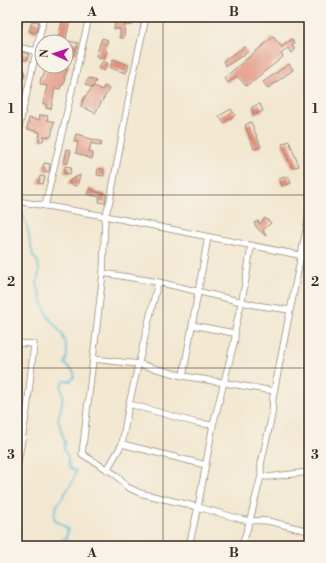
<svg xmlns="http://www.w3.org/2000/svg" width="326" height="563" viewBox="0 0 326 563" font-family="'Libre Bodoni',serif">
<rect width="100%" height="100%" fill="#f7f3e8"/>
<filter id="ink" filterUnits="userSpaceOnUse"><feTurbulence type="fractalNoise" baseFrequency=".025" numOctaves="2"/><feDisplacementMap in="SourceGraphic" scale="8" xChannelSelector="R" yChannelSelector="G"/><feConvolveMatrix kernelMatrix="1 2 1 2 8 2 1 2 1" color-interpolation-filters="sRGB"/></filter>
<filter id="wash" filterUnits="userSpaceOnUse"><feTurbulence type="fractalNoise" baseFrequency=".012" numOctaves="4" result="noise"/><feDisplacementMap in="SourceGraphic" scale="16" xChannelSelector="R" yChannelSelector="G"/><feGaussianBlur stdDeviation="0.9" result="paint"/><feColorMatrix in="noise" values="0 0 0 0 0 0 0 0 0 0 0 0 0 0 0 0 0 1.4 0 .05"/><feComposite in="paint" operator="in"/></filter>
<g filter="url(#wash)">
<rect width="100%" height="100%" fill="#f2e7d0"/>
<g fill="none" stroke-linecap="round" stroke-linejoin="round">
<!-- stream -->
<path stroke="#5abcd8" stroke-width="1.5" d="M17,155c2,4 6,10 7,15 1,7 -2,20 -7,24
M17,206l5,6 5,14 6,30 5,6 1,9 -2,13 6,20 6,14 13,16 4,10 1,12 -2,8 9,8v5l-4,4h-6l-3,5 2,9 -2,14 -3,10 7,24 -1,7c1,2 3,5 4,7 2,8 -3,10 8,14 -3,20 -26,32 -21,50l7,3 6,6 -2,8 -8,5 -1,3"/>
</g>
<g id="blocks">
<!-- building -->
<path fill="#e2917d" d="M17,17h7l-3,11h-4z
M125,17h8v8h-8z
M63,18l7,2 -5,22h-8z
M32,21l7,1 -3,11 -7,-2z
M115,21h10l-1,17h-4v-9h-6z
M273,37l9,10 10,-8 3,4 -3,2 3,5 -3,3 -4,-5 -7,6 2,3 -37,29 -9,-10 -9,7 -4,-5z
M102,38l6,2 -4,10 3,1 -3,8 -8,-3z
M67,41l11,2 -3,12 -9,-2z
M244,47l4,5 -22,14 -3,-5z
M17,51l12,3 -2,6 -10,-2z
M113,59l16,6 -3,8 -16,-5z
M103,61l5,3 -4,7 -6,-3z
M289,64l4,6 -25,18 -5,-6z
M46,66h23l-5,12h1l-2,7h-2l-1,4 -5,-1 -4,21 -5,-1v-4h-3l4,-18 -7,-2 1,-7 2,1z
M17,69l8,1 -1,7 -7,-2z
M89,78l7,3 -4,7 -7,-4z
M94,86l8,4 2,-4 5,3 -14,24 -14,-7 3,-8z
M260,104l3,7 -9,4 -2,-8z
M231,109l4,6 -11,8 -5,-7z
M40,115l8,1 -1,4 7,2 -3,15 -7,-1 -1,5h-4l1,-9 -13,-3 2,-11 10,2z
M251,122l10,25 -7,2 -9,-24z
M76,134l8,2v1l18,5 -1,4 -10,-3 -2,9 4,1 -1,6 -16,-6 2,-11 -4,-1z
M289,141l10,25 -7,2 -10,-24z
M67,149l4,1 -3,13h-4z
M44,163l6,1 -1,8 -6,-2z
M65,166l6,1 -1,7 -6,-1z
M98,169h6v7l-7,-1z
M80,175l-3,11 -8,-2 1,-4z
M40,176l5,1 -2,7 -5,-1z
M288,176l3,7 -9,3 -3,-7z
M90,188l7,4 9,2 -1,9 -6,-1 1,-5 -13,-3z
M265,218l6,5 -8,7 3,6 -9,-8 -3,-5 4,-2 2,3z"/>
</g>
</g>
<g filter="url(#ink)">
<use href="#blocks" fill-opacity="0" stroke="#968877" stroke-width="1"/>
<g fill="none" stroke-linecap="round" stroke-linejoin="round">
<defs>
<path id="street" d="M146,17l-13,59 -23,125 -5,15 -2,57 -21,181 34,21 11,12 13,6 58,14 46,13 24,1 41,10
M17,47l19,4
M17,136l27,-119
M17,201l88,15 204,41
M45,206l44,-189
M103,273l55,9 97,23 35,5
M192,325l42,8
M17,343l17,1 -7,66 -10,58
M93,359l46,5 44,12 91,15
M183,376l25,-139
M129,404l68,19 16,2
M122,444l84,21
M107,470l15,-26 7,-40 29,-122
M261,476l7,1 41,-5
M189,546l9,-39 15,-82 22,-86c-1,-10 3,-21 5,-31 5,-20 8,-41 11,-62
M242,546l8,-26 11,-44v-12l11,-49 1,-18 36,-182"/>
</defs>
<!-- street casing -->
<use href="#street" stroke="#968877" stroke-width="7"/>
<!-- street -->
<use href="#street" stroke="#fff" stroke-width="5.5"/>
</g>
</g>
<!-- grid -->
<path fill="none" stroke="#3b2a1e" stroke-width="1" stroke-opacity="0.55" d="M163,17v529M17,195h292M17,368h292"/>
<!-- margin -->
<rect width="326" height="563" fill="none" stroke="#f7f3e8" stroke-width="44"/>
<!-- north arrow -->
<g transform="translate(54 54) rotate(273)"><circle r="19" fill="#f7f3e8" stroke="#aca397"/>
<path d="M0-3L7 15L0 10L-7 15Z" fill="#b5179e"/>
<text y="-6" font-size="11" font-weight="bold" text-anchor="middle" fill="#3b2a1e">N</text>
</g>
<rect x="22" y="22" width="282" height="519" fill="none" stroke="#3b2a1e" stroke-width="1.5"/>
<g font-size="13" text-anchor="middle" font-weight="bold" fill="#3b2a1e">
<text x="92" y="16">A</text>
<text x="234" y="16">B</text>
<text x="11" y="113">1</text>
<text x="315" y="113">1</text>
<text x="11" y="286">2</text>
<text x="315" y="286">2</text>
<text x="11" y="459">3</text>
<text x="315" y="459">3</text>
<text x="92" y="557">A</text>
<text x="234" y="557">B</text>
</g>
</svg>
